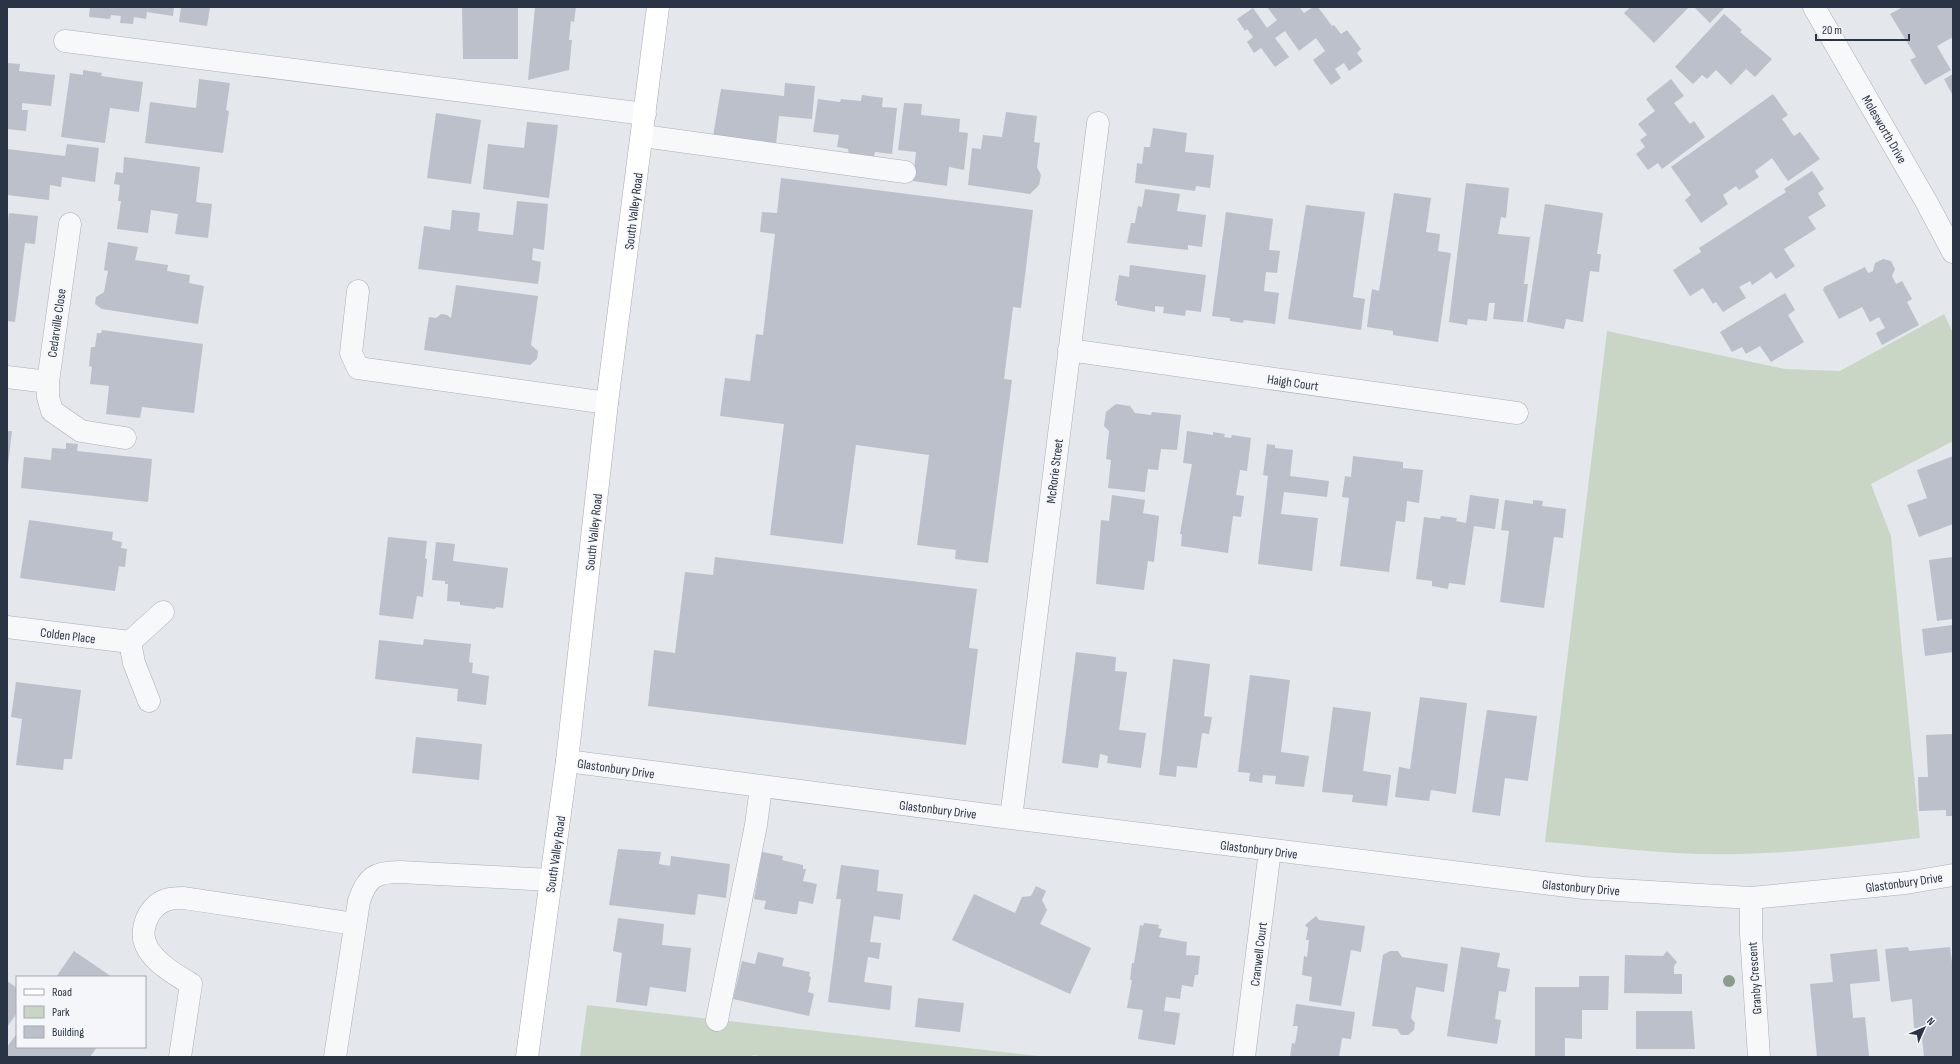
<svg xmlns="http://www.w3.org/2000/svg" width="1960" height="1064" viewBox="0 0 1960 1064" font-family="'Sofia Sans Condensed',sans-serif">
<rect width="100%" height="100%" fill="#e4e7ec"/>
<!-- green -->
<path fill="#c9d6c5" d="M1944,314l9,19v108l-82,43 20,52 29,302c-60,7 -121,15 -181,16 -65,2 -130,-7 -194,-12l62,-511 178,38 55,2z
M587,1005l460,52h-283l-11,-2 -1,2h-172z"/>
<!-- building -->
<path fill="#bbc0ca" d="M90,7h84l-1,9 -26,-4 -1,7 -12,-2 -1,7 -13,-1 1,-7 -10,-1 -1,4 -21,-2z
M181,7h29l-3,19 -28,-4z
M462,7h56v52h-55z
M535,7h41l-2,15 -3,-1 -2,19h3l-3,30 -41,10z
M1267,7h32l5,6 9,-6h5l14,19 2,-1 7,9 6,-4 14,19 -4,4 6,8 -14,10 -5,-8 -9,6 6,9 -10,7 -18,-25 12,-9 -9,-13 -17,13 -14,-20 -10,7 14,19 -14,10 -14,-19 -7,5 -7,-11 6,-5 -6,-8 -2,2 -8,-12 16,-11 14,20 10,-8z
M1630,7h59l-35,36 -30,-30z
M1694,7h31l-15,16z
M1903,7h50v30l-16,9 14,24 -26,15 -15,-25 6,-3 -26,-43z
M1724,14l18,16 -2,2 32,27 -17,18 -9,-8 -15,16 -15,-15 -9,9 -5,-4 -9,9 -18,-17z
M7,63l13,1 -1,7 36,4 -4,31 -29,-3v7h6l-2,21 -19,-2z
M83,70l19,3 -1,3 42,6 -4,30 -29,-4 -5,35 -44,-6 9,-64 13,2z
M1953,74v22l-9,-17z
M199,79l31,4 -4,27 3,1 -6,42 -78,-10 5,-41 46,6z
M1671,79l13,17 -10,7 16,21 4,-3 11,16 -43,32 -4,-6 -10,7 -12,-16 9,-7 -5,-7 7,-5 -9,-11 17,-13 -9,-12z
M785,83l30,3 -3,33 -33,-3 -3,28 -63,-8 8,-47 63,7z
M1773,94l15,21 -6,4 12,17 6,-4 20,27 -32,22 -16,-23 -17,13 4,6 -20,13 -3,-4 -13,9 5,9 -27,19 -16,-23 6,-5 -20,-28z
M862,95l21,3 -1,9 15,1 -5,46 -17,-2 -1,4 -25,-2 -1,-5 -11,-2 2,-12 -26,-3 5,-33 22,3 1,-3 20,2z
M904,103l18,1 -1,11 39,4 -1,13 9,1 -4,37 -15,-3 -2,19 -34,-5 3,-29 -18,-2z
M1006,112l31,4 -3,26 6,1 -3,24 4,8 -2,10 -9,9 -62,-9 4,-37 9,1 2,-14 19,2z
M436,113l45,7 -10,64 -44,-6z
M527,122l31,3 -9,73 -66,-9 5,-45 36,4z
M1153,128l34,5 -2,19 29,3 -4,33 -14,-2 -1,5 -60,-8 2,-20 5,1 2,-17h6z
M67,144l32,4 -4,34 -33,-5 -1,10 -11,-2 -1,15 -42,-5v-46l58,7z
M124,157l76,10 -4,35 16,2 -4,34 -33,-4 3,-20 -27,-4 -3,23 -31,-4 4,-28h-3l2,-16 -6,-1 2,-12 7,1z
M1812,171l12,18 -6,4 8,13 -18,11 8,12 -32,20 11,17 -19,13 -5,-7 -19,13 -2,-4 -11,6 7,11 -23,14 -7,-10 -3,2 -10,-16 -13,8 -17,-26 28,-18 -2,-4 87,-56 -2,-3z
M781,178l252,32 -12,98 -8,-1 -9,72 8,1 -24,183 -33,-4 1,-9 -39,-5 12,-90 -73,-10 -13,99 -73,-9 14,-111 -64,-8 5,-38 25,3 6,-47 7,1 12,-101 -15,-2 2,-20 15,1z
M1466,183l43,5 -3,30 -5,-1 -3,17 32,3 -6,47h4l-5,38 -30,-3 2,-16h-6l-2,18 -19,-2 -1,6 -18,-3z
M1145,189l35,5 -3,17 29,4 -4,32 -14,-2v5l-61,-7 4,-20h4l3,-17 4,1z
M1394,193l37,5 -5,34 14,2 -2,17 13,2 -13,89 -45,-7v-4l-26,-4 5,-38 7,2z
M517,201l31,3 -4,46 -11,-2 -1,12 9,2 -3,22 -120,-15 6,-43 26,4 2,-20 28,3 -2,18 35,4z
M1545,204l58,9 -6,41h4l-2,18 -9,-1 -7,51 -17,-3 -2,10 -37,-7z
M1306,205l59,7 -12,85 12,2 -4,31 -73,-11z
M1226,212l47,7 -4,31 11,1 -3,22 -11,-1 -2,19 15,2 -4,31 -31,-4 -1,3 -13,-2v-3l-18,-2z
M9,213l29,3 -3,28 -10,-1 -10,79 -8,-1v-92z
M108,242l30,5 -3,13 33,5 -1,6 23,4 -1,8 15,3 -6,38 -96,-15 -7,-5 1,-7 8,-5 4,-21 -4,-1z
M1883,259l8,2 4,8 -3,7 4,8 6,-3 10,18 -5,3 12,23 -37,20 -6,-12 9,-5 -6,-11 -9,5 -8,-15 -23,12 -16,-29 1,-3 41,-20 3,6 5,-2 2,-8z
M1130,265l76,10 -5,37 -15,-2 -1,6 -22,-3 1,-6 -9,-1v6l-38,-7v-4h-2l4,-26 10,2z
M456,285l82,11 -7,49 7,6 -1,8 -7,6 -106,-15 5,-33 7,1 5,-4 6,1 4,3z
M1785,293l10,17 -7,5 16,27 -33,20 -11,-16 -14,8 -4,-7 -10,5 -12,-20z
M102,330l101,14 -9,69 -52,-6 -2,11 -34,-4 3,-28 -19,-2 2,-17 -3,-1 2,-19h4l2,-14h4z
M1116,404l14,2 5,7 16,2 1,-3 29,3 -4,35 -16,-1 -3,21 -10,-1 -3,23 -37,-4 3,-28 -5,-1 3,-28 -5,-5 2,-14z
M7,431h5l-4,34h-1z
M1187,431l26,4v-3l12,2 -1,3 7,1 1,-3 19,3 -4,33 -7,-1 -4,25 8,1 -3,21 -8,-1 -5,37 -47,-7 1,-12h-2l12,-70 -9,-1z
M66,443l12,1 -1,7 75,8 -4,43 -127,-14 3,-31 27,3 1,-12 14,1z
M1267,444l8,1v3l18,2 -3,26 39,5 -2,16 -43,-5 -3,22 37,4 -6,53 -54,-7 10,-88 -5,-1z
M1353,456l50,6v6l20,2 -4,33 -12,-2 -2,21 -9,-1 -7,51 -49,-6 9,-68 -7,-1 3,-21 6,1z
M1953,456v68l-34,13 -12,-32 20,-7 -10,-28z
M1112,495l33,5 -2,13 16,3 -5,46 -6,-1 -4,29 -48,-6 5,-64 8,1z
M1470,495l29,4 -4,30 -21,-3 -9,59 -16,-2 -1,6 -16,-3v-5l-16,-2 8,-62 16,2 1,-3 16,2 -1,3 10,2z
M1505,500l28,4v-4l10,1 -1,5 24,3 -3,29 -9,-1 -10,71 -44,-6 9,-71 -8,-1z
M29,520l84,12 -1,8 10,2 -1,6 6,1 -2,18 -6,-1 -4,25 -95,-13z
M388,537l39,4 -2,17 2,1 -4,38 -6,-1 -4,23 -34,-4z
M436,542l19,2 -2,17 55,7 -5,40 -7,-1 -1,2 -35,-4v-3l-13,-1 1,-17h-3v-3l-13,-1z
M715,557l262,32 -8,59 9,1 -12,96 -318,-39 6,-56 21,3 10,-81 28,3z
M1953,557v62l-16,2 -8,-61z
M1953,625v27l-28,4 -3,-27z
M424,639l47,5 -2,18 4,1 -1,10 17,3 -3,29 -29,-4 1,-12 -83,-10 4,-39 44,5z
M1076,652l40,5 -1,14 12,1 -8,58 27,3 -5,35 -34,-5 1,-7 -8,-2 -2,14 -36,-5z
M1173,659l37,5 -6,52 8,1 -3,17 -7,-1 -5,35 -20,-2 -1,11 -17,-2z
M1250,675l40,5 -9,72 28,4 -5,31 -29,-3 1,-8 -13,-1 -1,8 -13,-2 1,-8 -12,-1z
M16,682l65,8 -9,69h-8l-1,11 -47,-5 6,-46 -11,-2z
M1420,697l47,6 -11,91 -25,-4 -2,11 -34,-4 4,-30 11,2z
M1333,707l38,5 -8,59 28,4 -4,31 -35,-4 1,-7 -31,-3z
M1487,710l50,6 -9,65 -23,-3 -5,38 -28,-4z
M1953,734v82h-7v-6l-27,1 -1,-34h10l-2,-42z
M416,737l66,7 -3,36 -67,-7z
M618,849l43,3 -2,12 11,2 1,-10 59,8 -4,34 -28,-4 -3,21 -86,-10z
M762,852l21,4 -1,4 21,5v4h3l-3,12 14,3 -4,20 -14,-3 -2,13h-4l-29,-5 2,-8 -12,-2z
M841,865l38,5 -2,21 26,3 -3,26 -26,-4 -4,26 11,1 -2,16 -11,-2 -4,25 28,4 -2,24 -62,-8 13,-103h-5z
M1036,886l10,5 -4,9 5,10 -7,14 51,24 -21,46 -118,-54 22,-46 41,19 7,-16 9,-1z
M1316,916l3,4 46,6 -4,26 -10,-2 -10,56 -32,-5 3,-24 -10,-2 2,-19 3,1 2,-17h-3l2,-12 -3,-3z
M618,918l46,6 -2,21 29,3 -5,44 -36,-5 -3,19 -31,-4 6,-49 -9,-2z
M1144,923l15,2 -1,3 4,1 -3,8 28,5 -1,13 14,1 -2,19h-3l-2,12 -11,-2 -2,14 -14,-2 -2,14 16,2 -5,32 -37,-6 5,-29 -16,-2 5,-28h-2l2,-17h2l6,-38 3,1z
M1461,947l39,6 -3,14 13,2 -4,23 -7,-1 -4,28 6,1 -4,24 -50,-8z
M1908,947l1,4 41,-4 3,23v87h-29l-3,-29h-7l-2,-29 -21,3 -6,-53z
M1877,949l3,32 -30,3 3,34 12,-1 4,39 -52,1 -7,-73 23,-2 -3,-28z
M74,951l38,26h-56z
M1390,951h8l4,6 46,7 -4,28 -28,-5 -5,31 4,5 -1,7 -6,5h-7l-4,-6 -25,-3 11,-71z
M1667,951l10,11 -3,4v8h8v20l-58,-1 1,-38 38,1z
M758,952l26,6 -2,8 28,6 -1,4 2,1 -3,15 6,2 -5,22 -76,-17 9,-38 13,3z
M1579,976h30l-1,34h-26v29l-17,-1v19h-30v-70h44z
M7,981l10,7v25l-10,14z
M918,998l46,5 -4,29 -45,-5z
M1296,1004l59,8 -4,27 -9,-1 -3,19h-49l2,-14 3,1 3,-18h-5z
M1636,1011h56l3,38h-59z
M17,1033v14h80l-7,10h-83v-10z"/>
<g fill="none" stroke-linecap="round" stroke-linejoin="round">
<defs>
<path id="minor" d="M1814,7l113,196 26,49
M65,41l580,73
M643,136l262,36
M358,291l-7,62 7,15 249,35
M1069,350l448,63
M7,377l41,5 22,-158
M48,382v15l4,14 29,20 44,7
M7,627l123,15 33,-30
M130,642l4,21 15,38
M567,761l444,57 573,70 167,10 155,-15 47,-8
M1011,818l87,-695
M1751,898v36l8,123
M717,1020l39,-195 5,-38
M180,1057l11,-73c-15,-9 -34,-20 -43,-35 -11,-17 0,-43 18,-49 5,-2 13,-2 18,-2l171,26
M335,1057l24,-156c8,-24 16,-29 41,-29l151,8
M1244,1057l26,-207"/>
<path id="major" d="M527,1057l40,-296 40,-358 51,-396"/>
</defs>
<!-- minor casing -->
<use href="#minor" stroke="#a9aeb7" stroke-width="23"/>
<!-- major casing -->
<use href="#major" stroke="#a3abb8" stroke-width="23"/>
<!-- minor -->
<use href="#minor" stroke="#f7f8fa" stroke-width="22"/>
<!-- major -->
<use href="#major" stroke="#fff" stroke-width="22"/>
</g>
<!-- trees -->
<circle fill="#899d89" cx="1729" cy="981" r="6"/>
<g text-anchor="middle" stroke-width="3" stroke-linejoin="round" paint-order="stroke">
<!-- street labels -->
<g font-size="13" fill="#2b3445" stroke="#f4f6f9">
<text transform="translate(1885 129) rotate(60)" y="5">Molesworth Drive</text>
<text transform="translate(633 211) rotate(-83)" y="5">South Valley Road</text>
<text transform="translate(56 323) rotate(-82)" y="5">Cedarville Close</text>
<text transform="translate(1293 382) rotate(8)" y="5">Haigh Court</text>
<text transform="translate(1054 471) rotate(-83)" y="5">McRorie Street</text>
<text transform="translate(593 532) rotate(-84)" y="5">South Valley Road</text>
<text transform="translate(68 635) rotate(7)" y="5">Colden Place</text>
<text transform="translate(616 768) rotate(8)" y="5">Glastonbury Drive</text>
<text transform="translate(938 809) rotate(7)" y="5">Glastonbury Drive</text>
<text transform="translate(1259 849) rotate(7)" y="5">Glastonbury Drive</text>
<text transform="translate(555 854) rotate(-82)" y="5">South Valley Road</text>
<text transform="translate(1904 882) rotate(-8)" y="5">Glastonbury Drive</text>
<text transform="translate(1581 887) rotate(5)" y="5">Glastonbury Drive</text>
<text transform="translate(1258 954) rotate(-83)" y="5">Cranwell Court</text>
<text transform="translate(1754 978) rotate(-94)" y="5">Granby Crescent</text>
</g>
</g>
<!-- border -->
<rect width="1960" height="1064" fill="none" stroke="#2b3445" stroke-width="16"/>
<!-- legend -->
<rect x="16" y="976" width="130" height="72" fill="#f4f6f9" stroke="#a4a8b1"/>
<rect x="24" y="989" width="20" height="6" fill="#ffffff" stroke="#a4a8b1"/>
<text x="52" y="996" font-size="12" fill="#2b3445">Road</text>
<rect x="24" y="1006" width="20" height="12" fill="#c9d6c5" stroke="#a4a8b1"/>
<text x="52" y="1016" font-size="12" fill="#2b3445">Park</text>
<rect x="24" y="1026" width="20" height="12" fill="#bbc0ca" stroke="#a4a8b1"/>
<text x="52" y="1036" font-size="12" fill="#2b3445">Building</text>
<!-- north arrow -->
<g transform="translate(1924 1028) rotate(45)" stroke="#f4f6f9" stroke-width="3" paint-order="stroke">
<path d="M0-3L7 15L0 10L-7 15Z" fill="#2b3445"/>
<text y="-6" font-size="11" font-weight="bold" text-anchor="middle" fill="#2b3445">N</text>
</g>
<!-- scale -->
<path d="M1816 34v6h93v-6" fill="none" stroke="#2b3445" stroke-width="2"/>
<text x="1822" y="34" font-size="12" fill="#2b3445" stroke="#f4f6f9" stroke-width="3" paint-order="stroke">20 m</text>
</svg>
